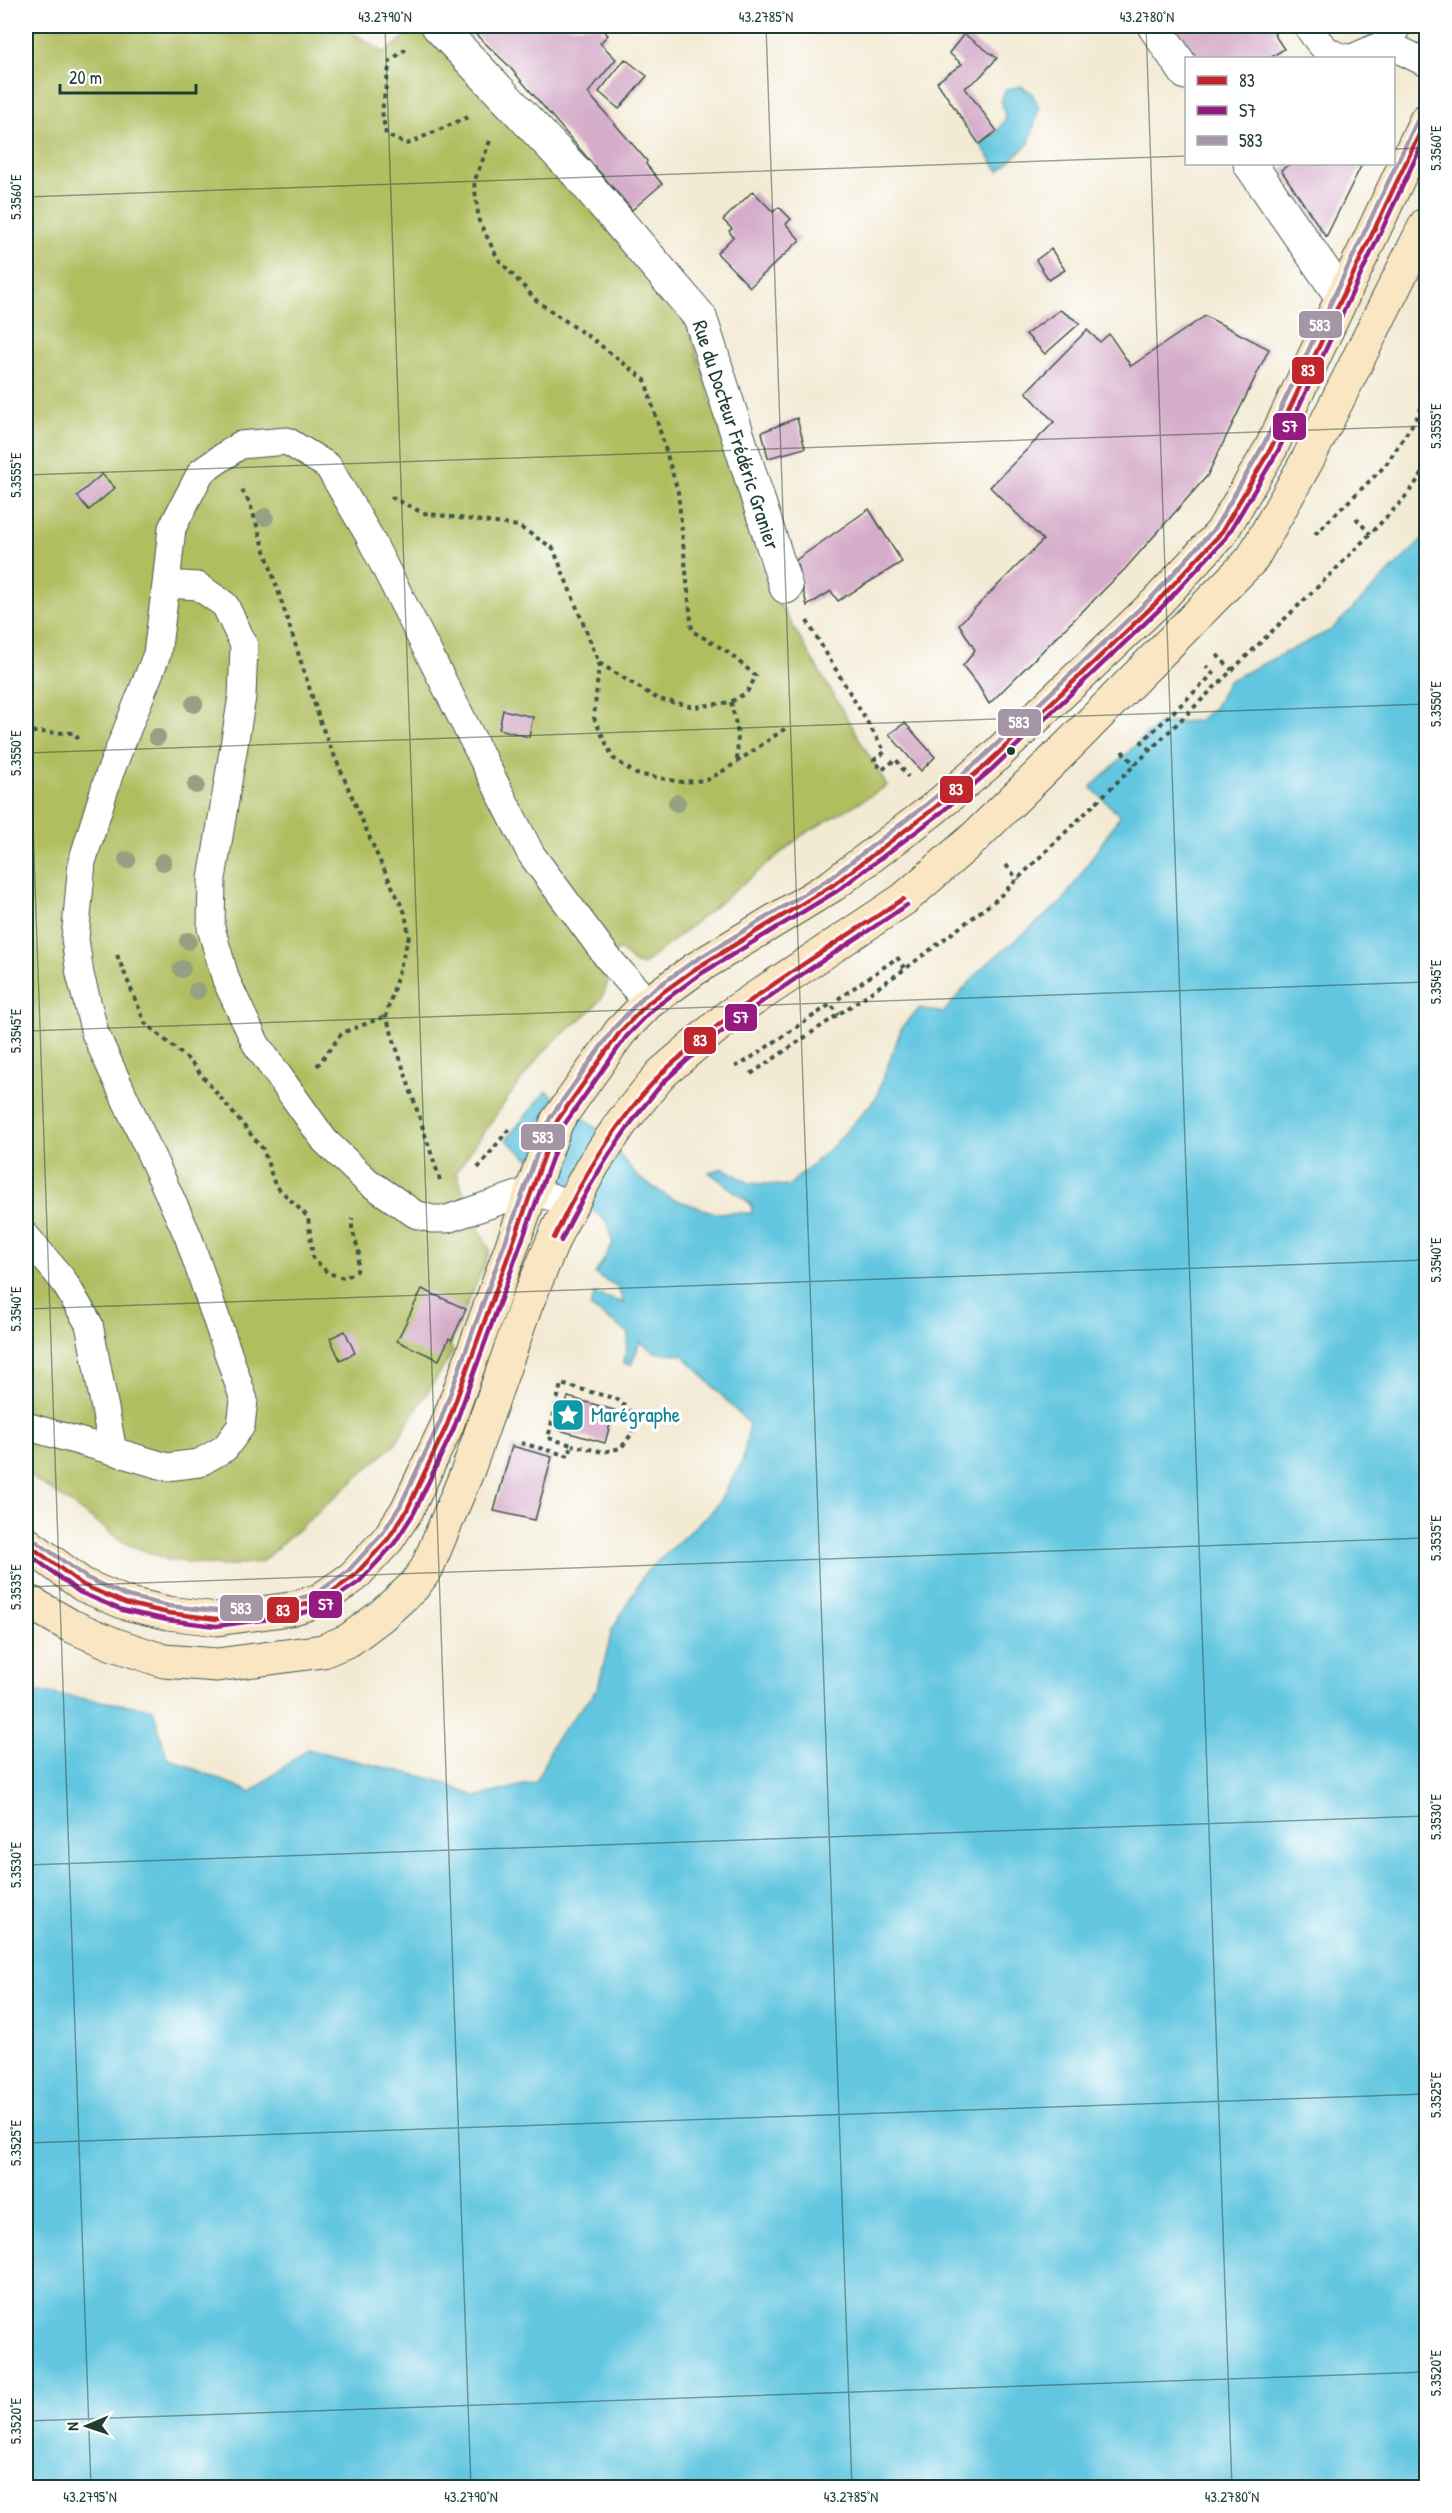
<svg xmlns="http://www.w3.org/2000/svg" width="1452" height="2513" viewBox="0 0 1452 2513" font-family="'Patrick Hand',sans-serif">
<rect width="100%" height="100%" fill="#fff"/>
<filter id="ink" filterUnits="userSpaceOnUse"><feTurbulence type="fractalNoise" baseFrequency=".0167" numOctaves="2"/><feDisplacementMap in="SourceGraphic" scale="12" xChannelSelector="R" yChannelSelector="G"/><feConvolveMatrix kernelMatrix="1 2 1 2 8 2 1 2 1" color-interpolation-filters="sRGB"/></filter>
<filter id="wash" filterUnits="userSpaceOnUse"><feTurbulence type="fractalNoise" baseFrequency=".008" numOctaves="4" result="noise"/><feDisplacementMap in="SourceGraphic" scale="24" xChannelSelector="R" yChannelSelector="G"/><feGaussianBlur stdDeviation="1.35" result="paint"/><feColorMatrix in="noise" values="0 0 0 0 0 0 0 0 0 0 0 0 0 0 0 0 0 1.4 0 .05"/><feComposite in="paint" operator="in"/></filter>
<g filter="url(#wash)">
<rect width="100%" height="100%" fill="#f3ead4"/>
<!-- green -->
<path fill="#b0be60" stroke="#687e4a" stroke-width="1.5" d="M26,26h316l42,27 35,-27 141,144 129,158 77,253 121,205 -83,48 -162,132 -8,-3 -14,-14 -25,18 13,14c-5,30 -39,44 -58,64 -35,39 -64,85 -94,127l15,40 19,39 -40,94 3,7 -59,93 -133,117 -39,4 -54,-6 -43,-17 -72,-52 -27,-17z"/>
<!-- water -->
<path fill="#62c6e0" stroke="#40828a" stroke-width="1.5" d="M1021,86l11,7 7,15 -10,35 -30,28 -18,-26 15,-12 10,-15 -5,-18 5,-10z
M1426,536v1951h-1400v-797l127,19 14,49 84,34 56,-43 130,31 39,17 60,-15 19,-42 43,-52 14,-58 33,-57 71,-66 27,-46 6,-37 -66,-69 -29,-3 -14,-10 -9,23 -7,-2 5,-30 -39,-26 5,-13 29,9 -7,-17 -22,-12 18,-30 -6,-22 -101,-82 40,-49 54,40 39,47 31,20 46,15h36v-8l-43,-33 14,-4 26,15 39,3 46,-41 42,-47 26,-71 18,-19 23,5 39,-45 81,-67 57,-85 -29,-29 68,-64 39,-2 17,-14 13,-26 103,-51z"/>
<g id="blocks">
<!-- building -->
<path fill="#d5acc9" d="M467,26h132l9,9 -8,8 16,16 -28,34 59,68 -1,3 16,20 -30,26 -125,-146z
M1164,26h109l4,5 -3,3 10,15 -14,9 -84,1z
M964,34l33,24 -18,20 -14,10 32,43 -18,13 -42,-62 25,-18 -13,-11z
M625,59l22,17 -28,33 -20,-17z
M1290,164h72l-36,73 -45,-67z
M753,191l20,21 6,-5 12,12 -5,5 14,16 -50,47 -33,-34 16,-16 -4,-6 3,-2 -9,-9z
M1051,249l14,21 -16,10 -13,-20z
M1060,310l20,13 -35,31 -19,-20z
M1205,316l64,33 -62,127 -82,93 -136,135 -11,-19 -15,-19 12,-16 -16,-26 84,-84 -53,-53 64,-65 -28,-30 61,-62 13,12 9,-8 22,32z
M797,418l8,30 -37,10 -6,-26z
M102,474l13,14 -26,22 -12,-14z
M869,509l33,53 -64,39 -7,-10 -24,15 -11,-46z
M503,710l30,7 -4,20 -30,-8z
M905,723l30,34 -14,14 -32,-37z
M422,1289l44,20 -14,31 -3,-2 -10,22 -42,-19z
M345,1331l10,22 -15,7 -10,-22z
M568,1397l46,13 -9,33 -46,-13z
M512,1446l40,11 -17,63 -41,-9z"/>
</g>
</g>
<g filter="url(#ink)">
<use href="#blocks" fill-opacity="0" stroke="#3f574c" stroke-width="1.5"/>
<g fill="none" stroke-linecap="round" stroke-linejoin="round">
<defs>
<path id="lane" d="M1307,26c12,17 20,30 42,32
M1386,43l40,20
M1352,58l34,-15 12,-17
M166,584l6,-56 29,-56 39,-27 47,-4 41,25 40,68 163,320 77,104 40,45
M26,1236l37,44 26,44 24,127 54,16 32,-4 26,-15 16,-22 3,-26 -56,-164 -93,-203 -15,-59 -5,-35 7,-77 27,-87 48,-121 9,-70 32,2 27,19 19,40 -2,52 -30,182 -1,49 15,52 30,64 69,97 42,40 48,33 17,5h15l85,-29 38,14
M26,1426l87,25"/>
<path id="street" d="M438,26l139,147 123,144 86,270
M1154,26l32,47
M1250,164l92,133"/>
<path id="secondary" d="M26,1543l57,42 42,18 43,10 49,6 73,-10 30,-9 33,-23 35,-38 19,-29 40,-85 110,-304 63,-89 28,-29 47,-34 138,-84 99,-75 55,-46 170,-162 64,-69 50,-85 155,-328
M26,1600l43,25 44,19 51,17 53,4 106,-14 26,-11 32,-24 33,-30 13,-18 41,-98 58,-165 32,-76 35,-64 29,-43 39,-48 69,-59 174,-116 69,-60 97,-95 182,-185 56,-100 118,-235"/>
</defs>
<!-- lane casing -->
<use href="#lane" stroke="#3f574c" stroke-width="29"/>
<!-- street casing -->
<use href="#street" stroke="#3f574c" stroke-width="35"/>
<!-- secondary casing -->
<use href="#secondary" stroke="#3f574c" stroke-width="35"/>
<!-- path -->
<path stroke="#3f574c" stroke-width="4" stroke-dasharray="4.5 4.5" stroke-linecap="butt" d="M406,49l-16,12 -8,50 4,24 21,9 61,-27
M242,490l8,14 72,223 56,130 27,56 4,23 -23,80 54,164
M391,497l32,16 95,13 35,22 46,115 59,36 37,8 36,-5 16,-10 9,-16 -31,-26 -33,-19 -14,-139 -33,-112 -50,-39 -57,-39 -40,-43 -19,-38 -5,-39 16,-41
M1356,518l14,16
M1315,534l70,-68 31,-47 10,-21
M807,621l78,131 -11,8 8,10 14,-11 12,18
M1217,655l15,15
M599,663l-5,55 19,40 23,16 46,8 25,-2 21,-12 58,-40
M731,702l7,32 -1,27
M26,710l6,22 -6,31
M32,732l42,1 7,9
M1150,750l-8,-8 71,-68 -7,-8
M1122,751l13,14
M1006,865l12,15
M117,955l28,68 45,38 73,88 12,36 33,32 5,41 15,15 16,5 13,-7 2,-19 -7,-23v-11
M897,957l8,12
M838,999l59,-41
M317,1066l25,-33 44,-17
M735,1066l5,-1 91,-61 7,11
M751,1074l154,-105 92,-70 340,-331 66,-68 23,-31
M478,1168l31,-39
M521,1443l48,13 3,-11 -24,-7 13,-54 56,15 13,12 3,21 -12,16 -18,4 -31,-7"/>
<!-- lane -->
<use href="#lane" stroke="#fff" stroke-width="27"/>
<!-- street -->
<use href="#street" stroke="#fff" stroke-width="33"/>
<!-- secondary -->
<use href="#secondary" stroke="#fbe6c3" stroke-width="33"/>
<defs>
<path id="bus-1" d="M554,1238c27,-58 62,-116 106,-163 12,-12 26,-22 38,-33 63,-54 136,-97 205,-143
M26,1543l57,42 42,18 43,10 49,6 73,-10 30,-9 33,-23 35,-38 19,-29 40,-85 110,-304 63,-89 28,-29 47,-34 138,-84 99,-75 55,-46 170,-162 64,-69 50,-85 155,-328"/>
<path id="bus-2" d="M561,1241c23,-48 50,-93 83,-135 8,-9 15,-20 24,-28 71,-68 158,-118 239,-173
M26,1552l53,40 43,18 45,10 49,6 76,-10 30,-9 37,-25 35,-38 20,-31 40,-85 110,-303 62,-88 27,-28 46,-34 138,-84 100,-75 55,-47 170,-162 64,-69 52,-87 148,-315"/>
<path id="bus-3" d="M30,1537l57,41 40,18 42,10 48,5 71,-9 29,-9 31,-22 34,-37 18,-28 40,-84 110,-304 64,-90 29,-31 48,-34 138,-84 98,-75 55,-46 170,-161 63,-69 49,-84 155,-327"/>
</defs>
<!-- bus-1 casing -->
<use href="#bus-1" stroke="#fff" stroke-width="9"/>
<!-- bus-2 casing -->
<use href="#bus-2" stroke="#fff" stroke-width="9"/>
<!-- bus-3 casing -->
<use href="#bus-3" stroke="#fff" stroke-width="9"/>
<!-- bus-1 -->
<use href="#bus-1" stroke="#c0262c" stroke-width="4.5"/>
<!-- bus-2 -->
<use href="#bus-2" stroke="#951b81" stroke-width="4.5"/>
<!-- bus-3 -->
<use href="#bus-3" stroke="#a496a4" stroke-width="4.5"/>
</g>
<!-- trees -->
<g fill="#96a083">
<circle cx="265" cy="517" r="9"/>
<circle cx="194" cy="704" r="9"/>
<circle cx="157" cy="737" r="9"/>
<circle cx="196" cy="785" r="9"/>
<circle cx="677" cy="803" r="9"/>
<circle cx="127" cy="860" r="9"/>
<circle cx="163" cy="862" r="9"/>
<circle cx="188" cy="941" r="9"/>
<circle cx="182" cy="969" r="9"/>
<circle cx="197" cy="991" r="9"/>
</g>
</g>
<!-- ticks -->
<path fill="none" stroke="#1f3d34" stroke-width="1.5" stroke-opacity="0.45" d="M385,26l86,2462M766,26l86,2462M1146,26l86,2462M1394,149l32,-1M26,197l1160,-41M26,475l1400,-49M26,626l65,1862M26,753l1400,-49M26,1031l1400,-49M26,1309l1400,-49M26,1587l1400,-49M26,1865l1400,-49M26,2143l1400,-49M26,2421l1400,-49"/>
<!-- icons -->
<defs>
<symbol id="sight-square" viewBox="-11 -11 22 22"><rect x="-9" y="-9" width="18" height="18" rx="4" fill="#0f9aa8" stroke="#fff"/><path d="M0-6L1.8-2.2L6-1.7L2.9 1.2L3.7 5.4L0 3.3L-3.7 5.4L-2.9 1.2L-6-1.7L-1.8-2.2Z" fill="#fff"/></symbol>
</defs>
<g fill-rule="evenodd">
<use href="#sight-square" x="549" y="1396" width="38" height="38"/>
</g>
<!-- markers -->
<circle fill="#1f3d34" stroke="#fff" stroke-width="2" cx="1011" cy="751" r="5"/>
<g text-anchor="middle" stroke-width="6" stroke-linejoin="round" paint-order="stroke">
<!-- street labels -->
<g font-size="21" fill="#1f3d34" stroke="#fff">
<text transform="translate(736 435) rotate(72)" y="7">Rue du Docteur Frédéric Granier</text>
</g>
<!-- culture labels -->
<g font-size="21" fill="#0d838f" stroke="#fff" text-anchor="start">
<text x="591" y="1422">Marégraphe</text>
</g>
</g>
<g stroke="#fff" stroke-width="2">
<rect x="1298" y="310" width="45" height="29" rx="6" fill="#a496a4"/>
<rect x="1291" y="356" width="34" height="29" rx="6" fill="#c0262c"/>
<rect x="1272" y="412" width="35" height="29" rx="6" fill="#951b81"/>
<rect x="997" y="708" width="45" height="29" rx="6" fill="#a496a4"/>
<rect x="939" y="775" width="35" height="29" rx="6" fill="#c0262c"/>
<rect x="724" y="1003" width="34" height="29" rx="6" fill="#951b81"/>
<rect x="683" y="1026" width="34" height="29" rx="6" fill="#c0262c"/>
<rect x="520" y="1123" width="46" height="28" rx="6" fill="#a496a4"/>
<rect x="308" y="1590" width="35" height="29" rx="6" fill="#951b81"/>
<rect x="219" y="1594" width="45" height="28" rx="6" fill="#a496a4"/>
<rect x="266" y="1596" width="34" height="28" rx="6" fill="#c0262c"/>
</g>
<g font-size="16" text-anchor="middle" font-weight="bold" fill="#fff">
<text x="1320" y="331">583</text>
<text x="1308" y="376">83</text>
<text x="1290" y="432">S7</text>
<text x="1019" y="728">583</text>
<text x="956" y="795">83</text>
<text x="741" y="1023">S7</text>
<text x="700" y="1046">83</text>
<text x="543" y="1143">583</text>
<text x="326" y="1610">S7</text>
<text x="241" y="1614">583</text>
<text x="283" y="1616">83</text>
</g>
<!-- margin -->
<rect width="1452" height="2513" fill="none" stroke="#fff" stroke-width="66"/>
<!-- legend -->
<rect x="1185" y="57" width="210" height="108" fill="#ffffff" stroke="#a5b1ae" stroke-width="1.5"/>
<rect x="1197" y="76" width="30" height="9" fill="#c0262c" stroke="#a5b1ae" stroke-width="1.5"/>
<text x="1239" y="87" font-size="18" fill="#1f3d34">83</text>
<rect x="1197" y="106" width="30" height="9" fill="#951b81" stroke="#a5b1ae" stroke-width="1.5"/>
<text x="1239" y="117" font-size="18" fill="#1f3d34">S7</text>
<rect x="1197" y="136" width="30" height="9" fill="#a496a4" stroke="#a5b1ae" stroke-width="1.5"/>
<text x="1239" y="147" font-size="18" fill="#1f3d34">583</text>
<!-- north arrow -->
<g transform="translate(87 2426) rotate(268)" stroke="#ffffff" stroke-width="4.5" paint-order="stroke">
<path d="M0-4.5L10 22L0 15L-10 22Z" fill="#1f3d34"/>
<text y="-9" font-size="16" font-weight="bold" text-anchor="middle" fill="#1f3d34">N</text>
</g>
<!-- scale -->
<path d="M60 84v9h136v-9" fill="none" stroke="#1f3d34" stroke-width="3"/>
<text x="69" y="84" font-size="18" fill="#1f3d34" stroke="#ffffff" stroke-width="4.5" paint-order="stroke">20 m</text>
<rect x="33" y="33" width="1386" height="2447" fill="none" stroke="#1f3d34" stroke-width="2"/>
<g font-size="15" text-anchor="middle" fill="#1f3d34">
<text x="385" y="22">43.2790°N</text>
<text x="766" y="22">43.2785°N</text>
<text x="1147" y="22">43.2780°N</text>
<text transform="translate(1436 148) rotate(-90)" y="5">5.3560°E</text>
<text transform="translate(16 197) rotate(-90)" y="5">5.3560°E</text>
<text transform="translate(1436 426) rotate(-90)" y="5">5.3555°E</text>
<text transform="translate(16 475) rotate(-90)" y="5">5.3555°E</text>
<text transform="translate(1436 704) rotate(-90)" y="5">5.3550°E</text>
<text transform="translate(16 753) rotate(-90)" y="5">5.3550°E</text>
<text transform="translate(1436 982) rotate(-90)" y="5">5.3545°E</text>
<text transform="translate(16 1031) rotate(-90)" y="5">5.3545°E</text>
<text transform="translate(1436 1260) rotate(-90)" y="5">5.3540°E</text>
<text transform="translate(16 1309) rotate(-90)" y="5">5.3540°E</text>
<text transform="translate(1436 1538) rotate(-90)" y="5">5.3535°E</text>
<text transform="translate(16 1587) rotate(-90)" y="5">5.3535°E</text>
<text transform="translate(1436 1817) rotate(-90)" y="5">5.3530°E</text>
<text transform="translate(16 1865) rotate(-90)" y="5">5.3530°E</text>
<text transform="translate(1436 2095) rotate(-90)" y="5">5.3525°E</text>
<text transform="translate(16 2143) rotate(-90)" y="5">5.3525°E</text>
<text transform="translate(1436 2373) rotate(-90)" y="5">5.3520°E</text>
<text transform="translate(16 2421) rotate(-90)" y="5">5.3520°E</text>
<text x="90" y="2502">43.2795°N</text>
<text x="471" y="2502">43.2790°N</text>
<text x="851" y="2502">43.2785°N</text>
<text x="1232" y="2502">43.2780°N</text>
</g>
</svg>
